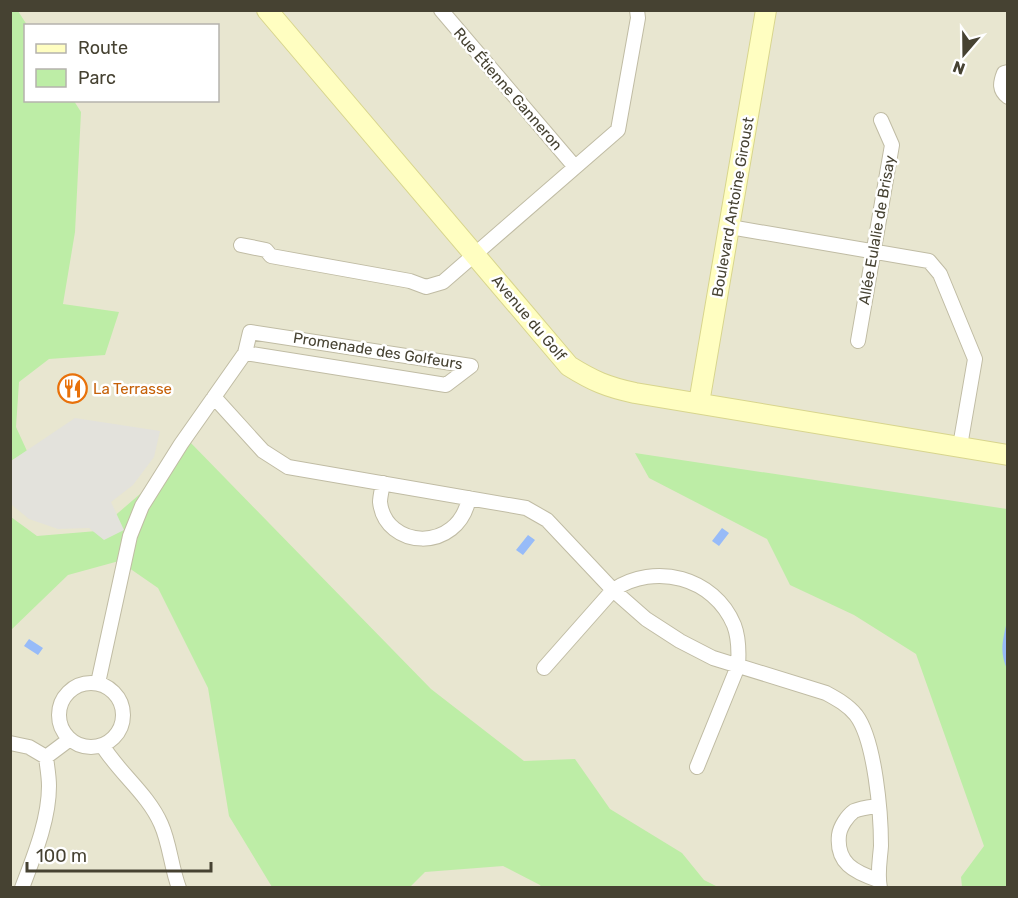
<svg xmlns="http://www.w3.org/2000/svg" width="1018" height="898" viewBox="0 0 1018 898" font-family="Rubik,sans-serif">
<rect width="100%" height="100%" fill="#f3f2e3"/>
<!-- residential -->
<path fill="#e8e6d0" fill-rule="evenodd" d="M10,11h997v876h-996zM26,26h192v74h-192z"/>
<!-- green -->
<path fill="#bdeda6" d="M18,11l9,14 -1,1v74l48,1 7,11 -6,120 -12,72 56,8 -14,43 -56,4 -30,23 -3,45 11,24 -16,10 -1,-450z
M188,440l243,249 93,72 51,-2 35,50 72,44 22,27 14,7h-177l-1,-2 -37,-19 -78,6 -15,15h-138l-43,-71 -21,-128 -50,-100 -39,-27 -51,14 -57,55v-113l26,19 60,-5 64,-55z
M635,453l372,56v378h-45l-1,-10 23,-31 -68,-192 -62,-39 -64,-30 -23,-46 -118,-61z"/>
<!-- parking -->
<path fill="#e3e2dc" d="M75,418l85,13 -6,26 -21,28 -22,17 13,28 -20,10 -15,-12 -31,1 -29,-10 -18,-15v-43z"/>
<!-- water -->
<path fill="#97bbf8" d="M722,528l7,5 -10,13 -7,-5z
M528,535l7,5 -12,15 -7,-5z
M1007,621l1,48h-1c-8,-18 -4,-29 0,-48z
M29,639l14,9 -5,7 -14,-9z"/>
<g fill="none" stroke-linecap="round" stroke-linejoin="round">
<defs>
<path id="street" d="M441,10l134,157
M1008,72l-4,1c-4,10 -5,17 4,24
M730,227l199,34 11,13 35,85 -15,87
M241,245l25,5 5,6 139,25 16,6 17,-5 175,-152 20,-112 -1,-8
M250,332l221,34 -25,19 -201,-32z
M858,341l34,-196 -11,-25
M214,397l49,54 25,16 238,41 21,12 66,70 33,29 34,22 33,17 113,35c11,6 22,12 30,22 19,25 25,98 25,131 -1,14 -4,28 -1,42
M383,483c-1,6 -3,14 -3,19 5,47 78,52 89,-4
M544,668l69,-78c42,-28 101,-13 121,35 5,13 5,27 4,41l-41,101
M59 715a32 32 0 1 1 64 0a32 32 0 1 1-64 0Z
M98,683l32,-147 12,-30 39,-62 64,-91
M10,743l19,4 17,10 24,-18
M102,745c17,28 46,49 59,79 9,20 10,43 18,64
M878,806c-7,1 -17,2 -24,5 -7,5 -14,16 -15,24 -3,28 15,37 39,45
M22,888c12,-32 27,-68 27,-102 0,-10 -2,-20 -3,-29"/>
<path id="secondary" d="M267,10l302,356c24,15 38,21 66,27l373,62
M699,403l67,-393"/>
</defs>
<!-- street casing -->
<use href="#street" stroke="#c0bca4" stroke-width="16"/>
<!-- secondary casing -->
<use href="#secondary" stroke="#d8d58d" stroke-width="22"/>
<!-- street -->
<use href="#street" stroke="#fff" stroke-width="14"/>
<!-- secondary -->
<use href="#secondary" stroke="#fffec1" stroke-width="20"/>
</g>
<!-- icons -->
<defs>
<symbol id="restaurant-ring" viewBox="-11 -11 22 22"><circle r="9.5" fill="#fff" stroke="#e8710a" stroke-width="1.5"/><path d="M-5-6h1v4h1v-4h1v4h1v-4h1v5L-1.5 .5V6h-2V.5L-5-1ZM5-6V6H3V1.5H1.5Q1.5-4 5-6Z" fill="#e8710a"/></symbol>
</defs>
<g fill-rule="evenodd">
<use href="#restaurant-ring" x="56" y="372" width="33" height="33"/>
</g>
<g text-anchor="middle" stroke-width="5" stroke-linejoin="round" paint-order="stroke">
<!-- street labels -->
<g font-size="15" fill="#464232" stroke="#fff">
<text transform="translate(508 89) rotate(49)" y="5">Rue Étienne Ganneron</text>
<text transform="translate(733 207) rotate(-80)" y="5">Boulevard Antoine Giroust</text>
<text transform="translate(877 230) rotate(-80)" y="5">Allée Eulalie de Brisay</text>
<text transform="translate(529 318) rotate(50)" y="5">Avenue du Golf</text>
<text transform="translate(378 351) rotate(9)" y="5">Promenade des Golfeurs</text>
</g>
<!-- food labels -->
<g font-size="15" fill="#c56008" stroke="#fff" text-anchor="start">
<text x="93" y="394">La Terrasse</text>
</g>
</g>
<!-- border -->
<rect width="1018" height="898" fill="none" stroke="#464232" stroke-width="24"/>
<!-- legend -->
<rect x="24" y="24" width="195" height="78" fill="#ffffff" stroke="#b5b3ad" stroke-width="1.5"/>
<rect x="36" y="44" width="30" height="9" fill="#fffec1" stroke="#b5b3ad" stroke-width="1.5"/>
<text x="78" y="54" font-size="18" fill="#464232">Route</text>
<rect x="36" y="69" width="30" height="18" fill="#bdeda6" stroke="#b5b3ad" stroke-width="1.5"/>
<text x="78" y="84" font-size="18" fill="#464232">Parc</text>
<!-- north arrow -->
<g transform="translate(964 54) rotate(200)" stroke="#ffffff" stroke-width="4.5" paint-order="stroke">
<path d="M0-4.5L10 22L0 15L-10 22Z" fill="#464232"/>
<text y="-9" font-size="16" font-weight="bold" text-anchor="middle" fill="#464232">N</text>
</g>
<!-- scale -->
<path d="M27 862v9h184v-9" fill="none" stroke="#464232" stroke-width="3"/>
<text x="36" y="862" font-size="18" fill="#464232" stroke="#ffffff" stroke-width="4.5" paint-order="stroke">100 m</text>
</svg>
